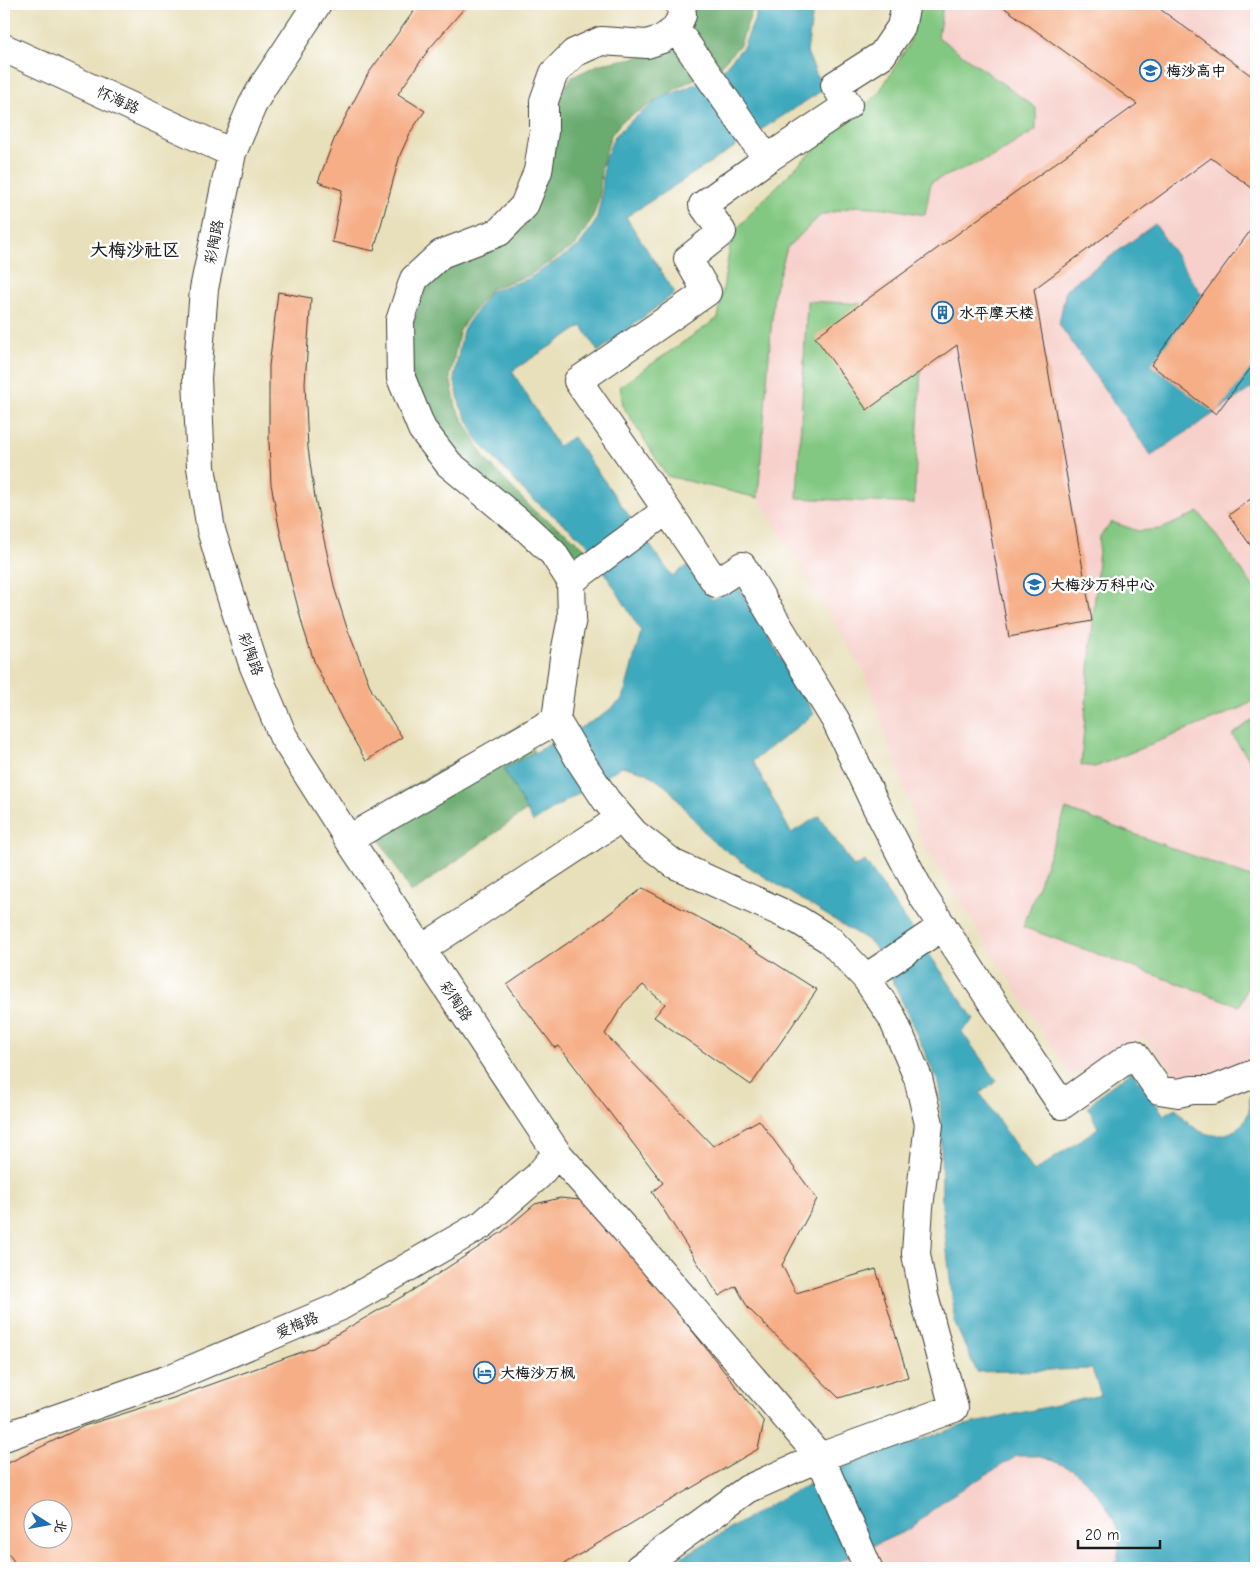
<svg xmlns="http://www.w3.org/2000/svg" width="1260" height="1572" viewBox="0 0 1260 1572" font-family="'Comic Neue','LXGW WenKai TC',sans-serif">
<rect width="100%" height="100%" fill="#fff"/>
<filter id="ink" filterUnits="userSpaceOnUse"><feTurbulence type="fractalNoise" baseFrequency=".02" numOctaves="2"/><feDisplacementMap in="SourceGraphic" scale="10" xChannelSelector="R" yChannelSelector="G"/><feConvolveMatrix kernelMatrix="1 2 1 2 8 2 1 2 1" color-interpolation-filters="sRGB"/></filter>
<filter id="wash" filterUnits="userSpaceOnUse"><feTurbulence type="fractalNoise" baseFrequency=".0096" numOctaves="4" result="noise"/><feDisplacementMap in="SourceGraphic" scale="20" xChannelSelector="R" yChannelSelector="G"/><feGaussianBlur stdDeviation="1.12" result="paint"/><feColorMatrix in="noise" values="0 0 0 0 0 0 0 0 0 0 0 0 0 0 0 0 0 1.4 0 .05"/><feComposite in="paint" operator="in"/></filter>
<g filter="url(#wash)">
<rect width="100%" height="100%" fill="#e8e0bb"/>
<!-- built -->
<path fill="#f7d0cb" d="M918,4h338v1055l-74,22 -39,-44 -72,39 -148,-232 -59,-173 -106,-173 -91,-22 -44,-70 -3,-20 98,-68 14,-83 26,-30 45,-45 75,-66 31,-50 10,-37z
M1017,1456h19l17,5 19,8 16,14 15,19 10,16 7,22 -4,28h-292l86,-39 34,-29z"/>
<!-- green -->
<path fill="#83c882" stroke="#50724f" d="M918,4h25l-5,33 98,71v22l-44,27 -61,25 -6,33 -39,-7 -30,-2 -35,9 -34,33 -13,44 -16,206 -91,-22 -44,-70 -3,-20 98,-68 14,-83 26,-30 45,-45 75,-66 31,-50 10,-37z
M807,301l117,6 -10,197 -117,-6z
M1199,512l57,78v108l-15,10 -146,59 -14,-2 19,-229 12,-14 26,9 23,-2z
M1256,717v52l-24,-34z
M1066,809l190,70v83l-16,44 -217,-79z"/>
<!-- forest -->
<path fill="#6aac70" stroke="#436446" d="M695,4h56l1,7 -12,34 -24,25 -26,11 -68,40 -11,14 -10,33 -1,26 -7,23 -17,28 -48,31 -38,13 -30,40 -10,48 6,30 29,52 50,53 33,22 19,16 -14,13 -116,-103 -46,-76 -3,-41 17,-63 64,-30 33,-20 19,-37 13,-88 18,-28 28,-13 39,-7 56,-50z
M524,723l10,30 -30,16 23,41 -116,83 -47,-80z"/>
<!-- water -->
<path fill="#3da9bd" stroke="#2c626c" d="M755,4h59l-7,48 16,38 -197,127 49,76 -77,59 -16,-26 -70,45 46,75 15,-9 99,139 17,-11 23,35 26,-15 76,129 -61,47 38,72 28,-17 35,51 11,-6 109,158 -12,13 35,49 -17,12 54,79 64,-44 -10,-21 19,-18 25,-18 32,44 12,-7c6,7 11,15 19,20 19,14 47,7 54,-17 1,-5 0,-11 1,-16l6,-2v475h-140l4,-28 -7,-22 -10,-16 -15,-19 -16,-14 -19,-8 -17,-5h-19l-73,44 -34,29 -86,39h-161l119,-70 66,-33 113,-39 140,-31 -9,-26 -115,3 -22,-48 -13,-118 -2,-119 -55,-124 -13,-20 -120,-74 -42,-30 -41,-50 -22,-16 -25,-7 -89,56 -29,-53 96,-52 23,-18 18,-68 -55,-89 -58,-47 -51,-55 -17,-35 -6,-27 9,-48 27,-39 38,-12 51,-33 17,-25 6,-27 2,-32 10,-25 14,-14 33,-25 57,-23 25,-28 13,-31z
M1155,224l101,152v9l-105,71 -92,-132 7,-35z"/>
<g id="blocks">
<!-- building -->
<path fill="#f6ae86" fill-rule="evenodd" d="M419,4h49l-39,45 -31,45 27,17 -14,20 -11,24 -26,96 -42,-9 10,-52 -24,-8 17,-45 33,-63z
M999,4h154l103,75v112l-45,-33 -177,131 58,332 -83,16 -52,-292 -90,65 -52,-73 322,-233z
M1256,223v138l-40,53 -65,-49z
M278,292l33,6 -6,85 3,65 7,50 20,92 12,38 25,63 30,46 -36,24 -23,-40 -28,-57 -12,-37 -13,-50 -11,-50 -8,-43 -2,-42v-76z
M1256,495v58l-27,-38z
M643,888l83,44 91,58 -66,95 -97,-68 11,-13 -22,-19 -19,18 -19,31 108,112 46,-26 58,79 -35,66 14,28 80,-24 32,108 -69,21 -91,-90 -12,-22 -17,10 -67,-104 11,-9 -104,-137 -4,2 -48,-63 94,-65z
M560,1198l20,2 22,19 96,119 66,84 -6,27 -111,65 -90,54h-538l-15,-20v-83l80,-39 89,-28 140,-50 97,-56 92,-60 33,-28zM32,1510h30v30h-30z"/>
</g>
</g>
<g filter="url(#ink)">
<use href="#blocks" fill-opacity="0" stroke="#3b3934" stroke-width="1"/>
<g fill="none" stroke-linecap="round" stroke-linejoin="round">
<defs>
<path id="minor" d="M317,4l-54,82 -11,20 -20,47 -28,136 -7,89 4,89 10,63 19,63 23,71 30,72 68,107 206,310 64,72 199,232 48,111
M906,4l-5,23 -19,28 -47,30 13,20 -81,54 -64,46 19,27 -34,27 19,33 -129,89 89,129 49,73 26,-17 94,155 39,83 47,91 68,104 72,106 72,-51 25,36 19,3 14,-3h21l43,-17
M676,29l6,-14 -1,-11
M4,48l228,105
M571,581l96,-71
M349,839l207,-119
M422,949l199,-131
M866,978l77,-52
M4,1437l165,-58 170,-72 144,-83 55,-48 19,-23
M639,1568l109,-79 72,-32 134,-49 -30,-112 -8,-42 3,-47 10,-83 -11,-46 -26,-61 -26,-39 -36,-38 -32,-20 -124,-56 -40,-31 -28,-33 -27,-41 -23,-39 8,-62 8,-40 -1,-37 -18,-28 -28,-26 -76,-63 -27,-35 -21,-51 -1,-57 14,-42 27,-25 58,-22 25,-26 14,-35 6,-39v-31l10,-28 20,-20 27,-12 46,3 15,-5 14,-10 91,130"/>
</defs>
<!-- minor casing -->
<use href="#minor" stroke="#3b3934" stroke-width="30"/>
<!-- minor -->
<use href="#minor" stroke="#fff" stroke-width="28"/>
</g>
</g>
<!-- icons -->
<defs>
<symbol id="school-ring" viewBox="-11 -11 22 22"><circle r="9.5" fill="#fff" stroke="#1f6fb2" stroke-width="1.5"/><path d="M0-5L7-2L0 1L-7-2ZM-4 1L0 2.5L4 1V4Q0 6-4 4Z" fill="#1f6fb2"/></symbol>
<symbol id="building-ring" viewBox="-11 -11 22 22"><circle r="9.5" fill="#fff" stroke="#1f6fb2" stroke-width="1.5"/><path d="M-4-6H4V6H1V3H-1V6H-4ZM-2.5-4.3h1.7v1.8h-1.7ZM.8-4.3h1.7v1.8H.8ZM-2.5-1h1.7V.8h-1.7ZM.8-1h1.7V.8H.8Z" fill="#1f6fb2"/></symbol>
<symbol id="hotel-ring" viewBox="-11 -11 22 22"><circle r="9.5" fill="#fff" stroke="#1f6fb2" stroke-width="1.5"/><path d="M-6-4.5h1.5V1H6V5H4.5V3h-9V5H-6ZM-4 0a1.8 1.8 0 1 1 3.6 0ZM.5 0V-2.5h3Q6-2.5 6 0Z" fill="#1f6fb2"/></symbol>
</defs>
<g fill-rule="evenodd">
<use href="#school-ring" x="1138" y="58" width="25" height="25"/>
<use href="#building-ring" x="930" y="300" width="25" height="25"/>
<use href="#school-ring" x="1022" y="572" width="25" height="25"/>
<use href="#hotel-ring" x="472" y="1360" width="25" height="25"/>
</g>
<g text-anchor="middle" stroke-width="5" stroke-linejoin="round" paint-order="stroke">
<!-- poi labels -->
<g font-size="15" font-weight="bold" fill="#1c1c1c" stroke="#fff" text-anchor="start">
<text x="1166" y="76">梅沙高中</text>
<text x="959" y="318">水平摩天楼</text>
<text x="1050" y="590">大梅沙万科中心</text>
<text x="500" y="1378">大梅沙万枫</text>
</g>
<!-- street labels -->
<g font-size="15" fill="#1c1c1c" stroke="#fff">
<text transform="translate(118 100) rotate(25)" y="5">怀海路</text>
<text transform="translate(214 242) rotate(-79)" y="5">彩陶路</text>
<text transform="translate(251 654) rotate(70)" y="5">彩陶路</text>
<text transform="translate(456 1001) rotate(56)" y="5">彩陶路</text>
<text transform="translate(297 1325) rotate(-23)" y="5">爱梅路</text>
</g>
<!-- quarter labels -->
<g font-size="18" font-weight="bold" fill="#1c1c1c" stroke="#fff">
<text x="135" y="256">大梅沙社区</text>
</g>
</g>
<!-- margin -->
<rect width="1260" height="1572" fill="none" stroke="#fff" stroke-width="20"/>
<!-- north arrow -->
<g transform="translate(48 1524) rotate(101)"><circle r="24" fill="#ffffff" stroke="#a4a4a4"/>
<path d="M0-4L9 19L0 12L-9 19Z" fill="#1f6fb2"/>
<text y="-8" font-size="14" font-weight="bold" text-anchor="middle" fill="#1c1c1c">北</text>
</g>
<!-- scale -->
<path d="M1078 1540v8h82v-8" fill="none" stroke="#1c1c1c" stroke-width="2.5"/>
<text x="1085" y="1540" font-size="15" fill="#1c1c1c" stroke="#ffffff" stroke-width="4" paint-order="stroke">20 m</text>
</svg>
